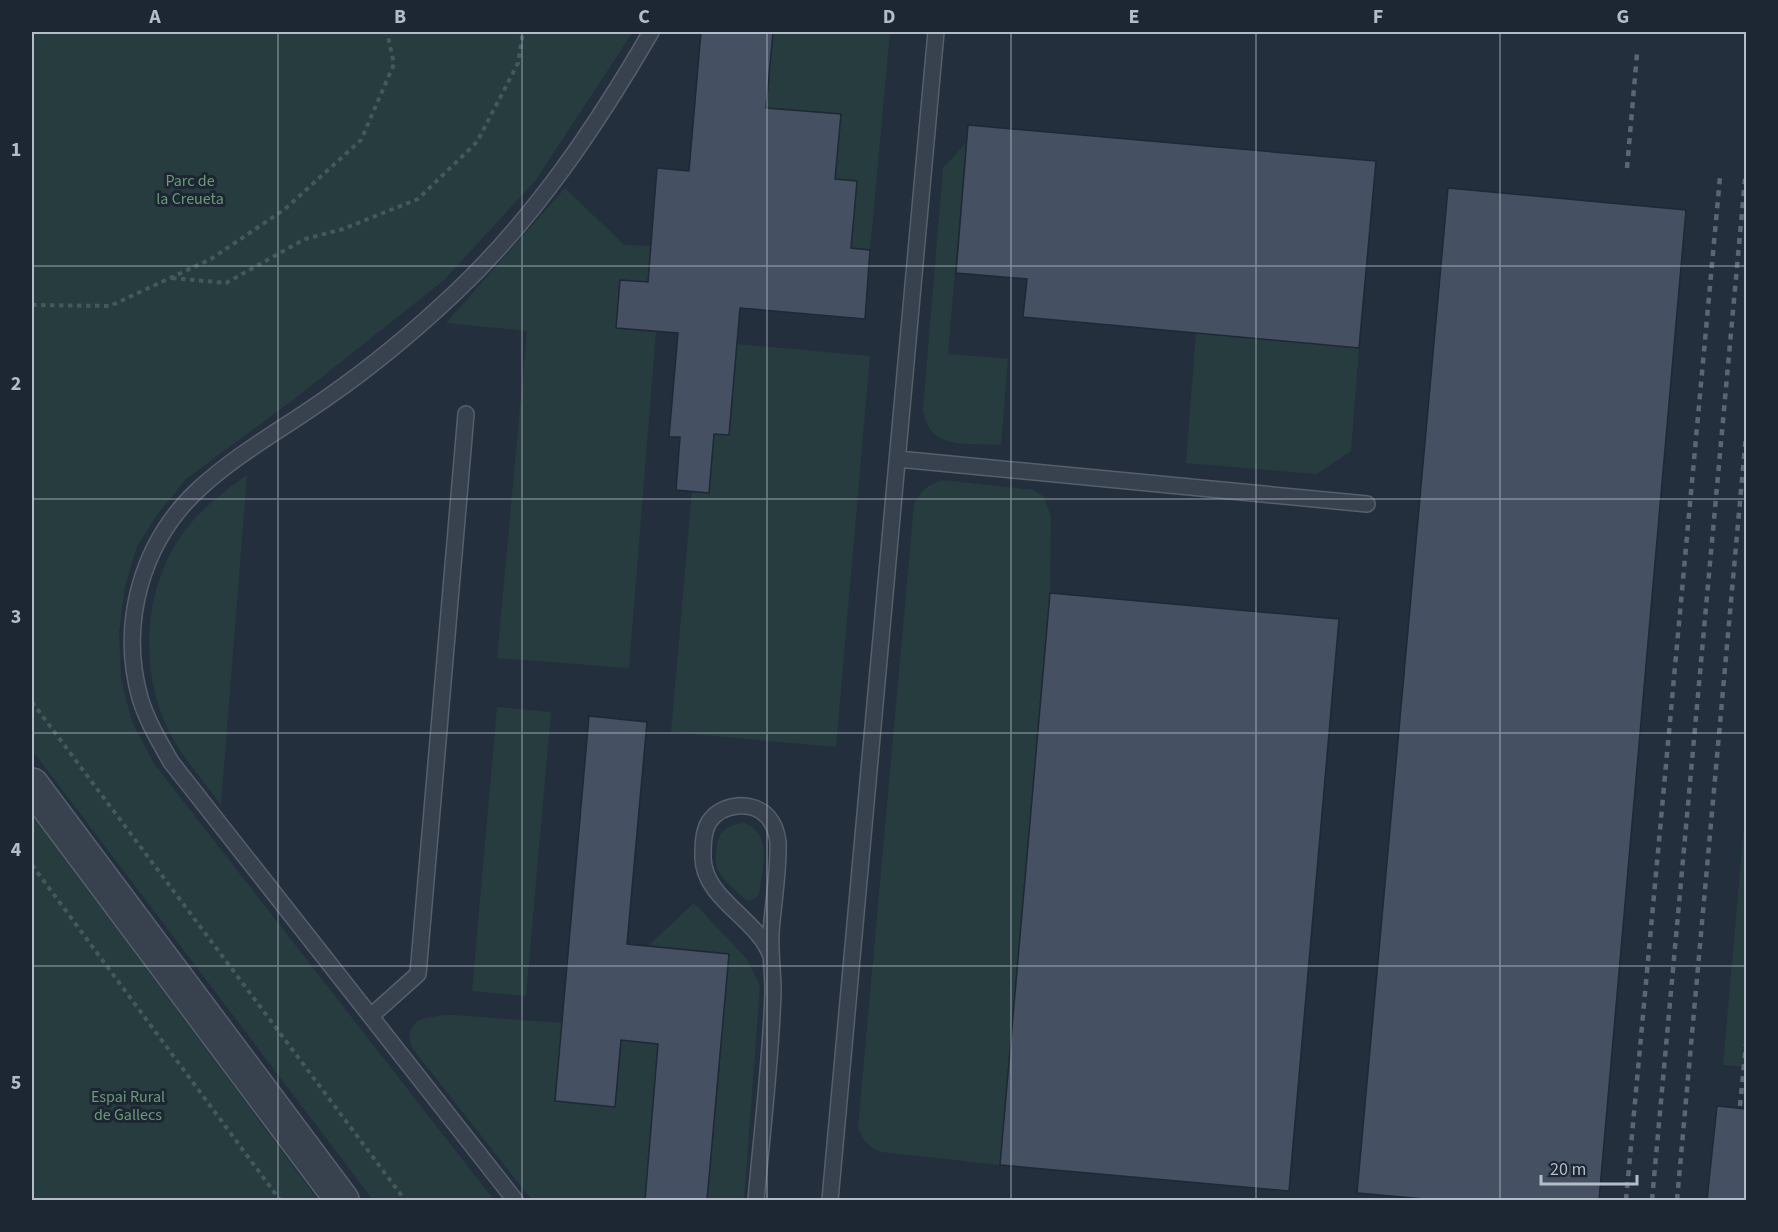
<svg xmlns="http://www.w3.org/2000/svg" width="1778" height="1232" viewBox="0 0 1778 1232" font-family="'Source Sans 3',sans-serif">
<rect width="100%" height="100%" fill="#242f3e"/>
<!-- green -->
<path fill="#263c3f" d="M32,32h601l-98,149 -92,100 -150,119 -107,79 -29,36 -20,31 -12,40 -6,46 2,47 11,43 23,43 339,435h-121l-341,-450z
M773,32h117l-20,218 -19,-2 6,-67 -22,-2 6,-65 -75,-6z
M966,143l-18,211 60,5 -7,86c-33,-2 -73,6 -78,-36l20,-241z
M565,188l59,57 27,1 -3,36 -28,-2 -3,48 39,3 -27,337 -132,-10 30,-327 -81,-8z
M1196,332l163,16 -8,103 -34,23 -131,-11z
M737,344l133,12 -34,391 -165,-15 21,-241 22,-57 15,1z
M247,475l-26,330c-15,-21 -33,-41 -46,-63 -38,-63 -34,-155 11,-213 17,-22 39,-38 61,-54z
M942,480l92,10 10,7 7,20 -1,76 -50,572 -119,-13c-13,-5 -18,-12 -23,-24l56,-624c7,-14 14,-19 28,-24z
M497,707l54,5 -25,284 -54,-5z
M1746,804v263l-23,-2z
M32,815l286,385h-286z
M744,823c30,11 18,46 15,72l-8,6 -5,-1c-9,-9 -21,-18 -27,-28 -4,-6 -3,-12 -3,-19 1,-19 8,-28 28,-30z
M694,903l53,56 13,27 -16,214h-37l22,-246 -81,-8z
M453,1015l109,8 -6,78 59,6 6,-67 37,4 -13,156h-113l-120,-152c-10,-31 17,-32 41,-33z"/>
<!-- building -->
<path fill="#455162" stroke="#1f2835" stroke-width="1.5" d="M701,32h72l-7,76 75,6 -6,65 22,2 -6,67 19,2 -5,69 -125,-11 -11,127 -15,-1 -5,59 -33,-3 4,-53h-11l9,-104 -62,-5 4,-48 28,2 9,-114 32,3z
M968,125l408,36 -17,187 -336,-31 4,-38 -71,-6z
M1448,188l238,22 -87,990h-163l-79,-7z
M1050,593l289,26 -50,572 -289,-26z
M589,716l58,6 -20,222 102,10 -22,246h-62l13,-156 -37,-4 -6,67 -60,-6z
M1717,1106l29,3v91h-39z"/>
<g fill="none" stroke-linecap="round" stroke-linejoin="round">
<defs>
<path id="service" d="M898,459l469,45
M371,1016l47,-42 48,-560
M515,1200l-344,-438c-12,-21 -24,-41 -31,-64 -21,-76 2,-157 60,-210 38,-35 86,-61 128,-91 46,-32 89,-68 129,-106 79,-75 140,-166 194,-259
M756,1200c6,-69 15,-139 17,-208 0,-20 -3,-39 -2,-59 2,-30 8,-61 7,-91 -1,-9 -4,-18 -10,-25 -15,-17 -47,-14 -59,5 -6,10 -6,24 -6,36 1,41 55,61 68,98
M830,1200l106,-1168"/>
<path id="tertiary" d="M32,785l310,415"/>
</defs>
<!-- service casing -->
<use href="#service" stroke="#565f6c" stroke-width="18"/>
<!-- tertiary casing -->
<use href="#tertiary" stroke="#565f6c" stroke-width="36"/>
<!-- path -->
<path stroke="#44595c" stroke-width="4" stroke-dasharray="4.5 4.5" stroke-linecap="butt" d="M172,278l54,5 79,-44 38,-10 75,-30 59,-57 41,-79 5,-31
M32,305l78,1 101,-47 74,-50 76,-69 33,-76 -7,-32
M32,702l373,498
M32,865l248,335"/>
<!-- service -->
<use href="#service" stroke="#38414e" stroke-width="15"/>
<!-- tertiary -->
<use href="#tertiary" stroke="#38414e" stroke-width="33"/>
<!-- rail -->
<path stroke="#5a6575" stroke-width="4.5" stroke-dasharray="6 6" stroke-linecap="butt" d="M1627,168l10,-114
M1740,1106l6,-62
M1626,1200l94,-1023
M1652,1200l93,-1021
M1677,1200l69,-765"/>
</g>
<!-- grid -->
<path fill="none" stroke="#b4bcc9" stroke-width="1.5" stroke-opacity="0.55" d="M278,32v1168M522,32v1168M767,32v1168M1011,32v1168M1256,32v1168M1500,32v1168M32,266h1714M32,499h1714M32,733h1714M32,966h1714"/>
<g text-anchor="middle" stroke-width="6" stroke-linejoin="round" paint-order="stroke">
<!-- park labels -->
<g font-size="16" fill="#6b9a76" stroke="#1d2633">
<text x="190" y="186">Parc de<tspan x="190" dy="18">la Creueta</tspan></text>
<text x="128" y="1102">Espai Rural<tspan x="128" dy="18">de Gallecs</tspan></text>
</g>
</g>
<!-- border -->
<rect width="1778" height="1232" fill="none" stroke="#1d2633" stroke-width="66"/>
<!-- scale -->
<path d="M1541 1175v9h96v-9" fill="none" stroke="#b4bcc9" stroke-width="3"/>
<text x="1550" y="1175" font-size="18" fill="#b4bcc9" stroke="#1d2633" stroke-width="4.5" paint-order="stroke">20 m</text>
<rect x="33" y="33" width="1712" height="1166" fill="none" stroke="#b4bcc9" stroke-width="2"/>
<g font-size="20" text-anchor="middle" font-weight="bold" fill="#b4bcc9">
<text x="155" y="23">A</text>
<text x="400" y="23">B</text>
<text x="644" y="23">C</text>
<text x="889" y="23">D</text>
<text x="1134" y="23">E</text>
<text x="1378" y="23">F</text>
<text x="1623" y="23">G</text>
<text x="16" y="156">1</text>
<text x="16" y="390">2</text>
<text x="16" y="623">3</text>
<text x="16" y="856">4</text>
<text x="16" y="1089">5</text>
</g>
</svg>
